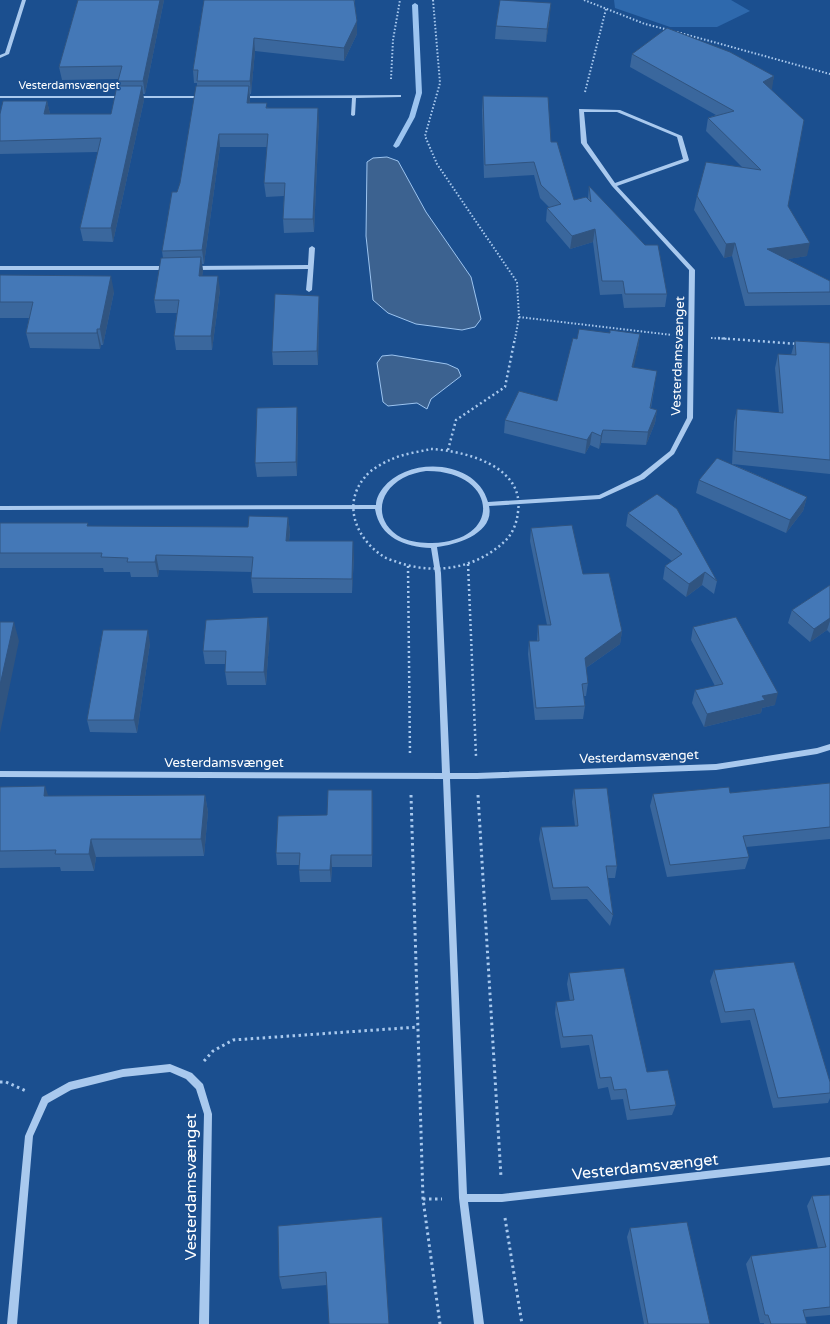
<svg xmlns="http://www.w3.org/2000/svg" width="830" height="1324" viewBox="0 0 830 1324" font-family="'Varela Round',sans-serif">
<rect width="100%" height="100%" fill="#1b4f8f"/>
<!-- green -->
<path fill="#2e69ad" d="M614,0h117l19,11 -33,16h-47l-55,-19z"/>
<!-- water -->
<path fill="#3c6290" stroke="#9cc4f0" d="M387,157l11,4 28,51 45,65 10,42 -6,8 -13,3 -46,-6 -28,-11 -15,-13 -7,-64 1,-74 6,-4z
M392,355l55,9 11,5 3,7 -30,23 -4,10 -10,-6 -29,3 -5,-4 -6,-39 5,-7z"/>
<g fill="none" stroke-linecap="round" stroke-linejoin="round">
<!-- stream -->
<path fill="#9cc4f0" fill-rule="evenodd" d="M415,3l3,2 4,88 -7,24 -16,29 -3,2 -3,-2 16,-29 7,-24 -4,-88z"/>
<!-- path-far2 -->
<path stroke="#a9c9ee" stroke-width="2" stroke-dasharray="1.5 2" stroke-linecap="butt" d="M433,0l7,83 -15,53 12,28 80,118 2,35 -4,22
M584,0l61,24 24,6
M677,32l153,42
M391,79l2,-39 7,-40
M585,92l21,-83
M519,317l153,18
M711,338l21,1"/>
<!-- path-far1 -->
<path stroke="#a9c9ee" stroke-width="2.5" stroke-dasharray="2 3" stroke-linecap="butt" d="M718,338l80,6
M431,449c34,2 94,17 87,63 -1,10 -5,21 -12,28 -28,28 -69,35 -106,23 -5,-2 -10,-3 -14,-5 -29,-17 -45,-53 -21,-81 5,-7 18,-14 25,-17 12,-6 28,-8 41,-11z
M448,450l8,-30 49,-33 10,-49
M468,564l8,192
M408,566l2,190"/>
<!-- path -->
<path stroke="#a9c9ee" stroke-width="3" stroke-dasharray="2.5 3.5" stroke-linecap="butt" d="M411,795l12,404 17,125
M478,795l23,382
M204,1061l9,-10 20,-11 185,-13
M0,1082h6l20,9
M423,1199h19
M505,1218l17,106"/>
<!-- minor -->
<path fill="#a9c9ee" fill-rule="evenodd" d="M22,0h4l-17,54 -9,4v-3l5,-2z
M399,95h2v2l-45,1 -1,17 -2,1 -2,-1 1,-17h-112l-2,-1 2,-1z
M0,96h124l2,1 -2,1h-124z
M132,96h72l2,1 -2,1h-72z
M579,109l41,1 62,26 7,24 -1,1 -71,25 78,84 -2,148 -19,36 -30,25 -44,20 -111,7c6,27 -32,39 -52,41l4,26 9,200h27l239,-9 101,-16 13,-4v6l-13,4 -101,16 -239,9h-27l17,415h35l328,-37v8l-328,37h-34l16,122h-10l-15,-126 -16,-419 -443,-2v-6l442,2 -7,-200 -4,-25c-26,-1 -51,-10 -56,-39l-375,1v-4l376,-1c0,-6 3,-12 7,-17 25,-32 93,-29 105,14l111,-7 41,-20 30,-24 17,-33 2,-148 -77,-84 -31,-43zM584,112h33l60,25 6,22 -68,24 -28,-40zM426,471c71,-1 79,70 6,72 -10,0 -21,-1 -30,-5 -28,-15 -26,-45 1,-60 8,-4 15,-6 23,-7z
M312,246l3,2 -3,42 -3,2 -3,-2 2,-21 -114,1 -3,-2 3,-2 114,-1 1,-17z
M0,266h168l3,2 -3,2h-168z
M170,1064l22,9 11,11 9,30 -3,210h-10l5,-210 -8,-25 -10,-10 -16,-7 -47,5 -52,13 -23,13 -15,33 -16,188h-10l18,-188 17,-39 27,-15 54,-13z"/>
</g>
<!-- wall -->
<path fill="#3a679d" d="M78,0h86l-19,94h-2l1,6 -31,142 -30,-1 -3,-13 18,-76 -98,2v-40l47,-13 3,13h61l8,-28 -1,-5 1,-2 -57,1 -3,-13z
M204,0h151v6l2,15v13l-13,27 -89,-10 -4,43h-1v9l69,18 -5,111 -30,1 -1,-14 1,-23 -18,1 -2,-14 3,-36h-47l-16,117h-2l1,7 -1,5 18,14 -8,60h-36l-2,-14 3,-23h-21l-2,-13 9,-42 -1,-7 18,-68 17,-97v-3h-3l-1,-13z
M550,16l-4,26 -51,-3 1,-13z
M632,54l142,22 -3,13 17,117 19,50 -20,3 43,22v24l-85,1 -13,-50 -8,2 -30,-48 3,-14 46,-28 -37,-37 2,-13 8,-3 -86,-48z
M483,96l68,46 23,58 14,-2 1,-12 78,108 -2,13 -41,1 -2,-14 -22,1 -7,-53 -23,7 -24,-28 1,-13 2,-1 -9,-9 -6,-23 -50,3 -2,-68z
M0,275l114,17 -11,53h-2l-1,4 -70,-1 -4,-15 3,-15h-29z
M319,296v13l-1,56h-45l-1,-13z
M610,333l30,1 -2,14 -5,19 22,17 -4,24 6,2 -2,13 -9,22 -45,-2 -2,6 -9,-4 -5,9 -81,-21 1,-13 52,-19 20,-62z
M795,341l35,2v131l-98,-10 75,33 -4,14 -17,22 -90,-40 3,-13 33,-16 2,-42 3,-13 42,4 -4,-45 3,-14 13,1z
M298,421l-1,55 -40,1 -2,-14z
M628,513l89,68 -3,13 -12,-9 -16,12 -23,-18 2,-13 7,-5 -46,-35z
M288,517l2,15 -1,9 65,15 -2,37h-99l-2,-15 1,-6 -93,-2 -1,7h-27l-1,-5h-26l-1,-4h-103v-45l88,3 160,1z
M531,528l52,46 39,57 -2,13 -34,24 2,15 -2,13h-2l1,10 -2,13 -48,1 -7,-66 1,-13h8l1,-16h9l-17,-84z
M830,585v48l-3,-3 -17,12 -22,-19 4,-13z
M693,627l82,78 -13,3 -1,5 -57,14 -12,-24 3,-13 20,-4 -24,-46z
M270,630l-4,55h-39l-2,-13v-8h-20l-2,-13z
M150,643l-13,90 -47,-1 -3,-12z
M830,783v56l-84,8 3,10 -4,12 -78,8 -17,-71 3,-12 77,-1z
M0,787l48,9 157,-1 3,17 -4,44 -108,1 -2,14h-33l-1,-4 -60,1z
M574,789l43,77 -2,12h-7l5,37 -3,11 -23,-27 -36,1 -12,-61 2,-12 34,-1 -3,-24z
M373,802l-1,65h-40l-1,15h-31l-1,-12v-5h-22l-1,-12 51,-38z
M714,970l116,112v16l-2,5 -55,5 -23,-88 -29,3 -11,-42z
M569,973l78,99 29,33 -4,10 -45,5 -4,-21 -12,1 -3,-13 -10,2 -9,-44 -28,3 -6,-35 1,-11 14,-1 -3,-17z
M830,1195v120l-25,2 2,7h-43v-1h-4l-14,-59 5,-8 67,-8 -11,-42 5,-10z
M382,1217l-55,68 -45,4 -3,-12z
M630,1228l80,96h-66l-17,-87z"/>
<!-- shaded-wall -->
<path fill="#305480" d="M160,0h4l-19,94 -2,-13z
M551,3l-1,13 -4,26 1,-13z
M357,21v13l-13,27v-13z
M254,38l1,13 -4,43 -1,-13z
M774,76l-2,13 -11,6 2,-13z
M142,86l2,14 -31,142 -2,-14z
M249,86l1,14 -2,17 -1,-14z
M47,101l3,13h-6z
M318,108l1,13 -5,111 -1,-13z
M219,134l1,13 -16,117 -2,-14z
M595,229l-2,13 -23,7 2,-13z
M735,243l-3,13 -8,2 2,-14z
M810,243l-3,13 -43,7 3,-14z
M201,257l2,14 -3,19 -1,-14z
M111,276l3,16 -11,53 -3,-16z
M218,276l2,14 -8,60 -1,-14z
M319,296v13l-1,56 -1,-14z
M97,329l4,16 -1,4 -3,-16z
M640,334l-2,14 -7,32 1,-13z
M297,407l1,14 -1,55 -1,-14z
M657,410l-2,13 -9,22 2,-13z
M603,430l-2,13 -2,6 2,-13z
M592,432l-2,13 -5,9 2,-14z
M807,497l-4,14 -17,22 4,-13z
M288,517l2,15 -3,24 -1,-15z
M353,541l1,15 -2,37v-14z
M156,555l3,15 -1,7 -3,-15z
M705,572l-3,13 -16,12 3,-13z
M268,617l2,13 -4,55 -2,-13z
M830,618v3l-3,9 -17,12 4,-13z
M14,622l5,19 -19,92v-48z
M148,630l2,13 -13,90 -3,-13z
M622,631l-2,13 -37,26 2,-12z
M778,693l-3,12 -13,3 -1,5 -57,14 3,-13 55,-18z
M45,786l6,18 -7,-8z
M372,790l1,12 -1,65z
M205,795l3,17 -4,44 -3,-17z
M91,839l5,18 -2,14 -5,-17z
M331,855l1,12 -1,15 -1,-12z"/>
<!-- building -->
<path fill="#4478b7" stroke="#305480" d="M78,0h82l-17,81h-25l4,-15 -63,1z
M204,0h150l3,21 -13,27 -90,-10 -4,43h-53l1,-11h-5z
M500,0l51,3 -4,26 -51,-3z
M667,28l63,24 44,24 -11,6 41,38 -16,86 22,37 -43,6 63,32v11l-82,1 -13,-50 -9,1 -29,-48 9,-34 55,8 -53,-52 26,-7 -102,-57z
M117,86h25l-31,142h-31l21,-90 -101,3v-27l3,-13h44l-3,13h67z
M196,86h53l-2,17h20l-1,5h52l-5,111h-30l2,-36h-21l4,-49h-49l-17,116 -40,1 10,-59h5l3,-9z
M483,96l65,1 3,45h6l17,58 12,-3 5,5 -2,-16 56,59h13l9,49h-42l-2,-13h-21l-7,-52 -23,7 -25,-28 14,-4 -20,-19 -7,-23 -49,3z
M201,257l-2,19h19l-7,60h-37l5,-36h-25l7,-42z
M0,275l111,1 -11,53h-3v4h-71l7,-31h-33z
M275,294l44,2 -2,55 -45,1z
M579,329l31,4v-3l30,4 -8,33 25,4 -7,37 7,2 -9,22 -45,-2 -2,6 -9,-4 -5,8 -82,-20 14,-29 38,10 16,-63 4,1z
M795,341l35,2v117l-95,-9 2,-42 46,4 -5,-59 18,1z
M297,407l-1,55 -41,1 2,-55z
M717,458l90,39 -17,23 -91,-40z
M657,494l20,15 40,72 -12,-9 -16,12 -24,-18 17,-12 -54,-41z
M249,516l39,1 -2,24h67l-1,38 -101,-1 2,-21 -97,-2 -1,7h-28l1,-4 -27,-1 1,-4h-102v-30h88l-1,3 161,1z
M572,525l11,49 26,-1 13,58 -37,27 3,25 -6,1 3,22 -49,2 -7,-67h10l-1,-16h13l-20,-97z
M830,585v33l-16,11 -22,-19z
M268,617l-4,55h-39l1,-21h-23l3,-31z
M736,617l42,76 -16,3 3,4 -58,14 -12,-24 28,-6 -30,-57z
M0,622h14l-14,63z
M103,630h45l-14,90h-47z
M830,783v44l-87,9 6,21 -79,8 -17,-71 76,-7 1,6z
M45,786l-1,10 161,-1 -4,44h-110l-2,15h-34l1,-4 -56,1v-64z
M607,788l10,78h-11l7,49 -25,-28 -35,1 -12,-61 37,-1 -4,-37z
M328,790h44v65h-41l-1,15h-31l1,-17h-24l2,-37 49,-1z
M794,962l36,120v11l-52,5 -24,-89 -29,3 -11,-42z
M624,968l23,104 21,-2 8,35 -46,5 -4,-21 -12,1 -3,-13 -11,1 -8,-43 -29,2 -7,-35 18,-2 -5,-27z
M830,1195v112l-27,3 4,14h-36l-3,-9h-3l-14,-59 75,-9 -14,-51z
M382,1217l7,107h-60l-3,-52 -47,5 -1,-51z
M687,1222l23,102h-62l-18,-96z"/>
<g text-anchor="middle" stroke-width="3" stroke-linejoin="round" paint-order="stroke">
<!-- far-street labels -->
<g font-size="11" fill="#fff" stroke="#1b4f8f">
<text x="69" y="89">Vesterdamsvænget</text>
</g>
<!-- street labels -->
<g font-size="13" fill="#fff" stroke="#1b4f8f">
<text transform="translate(677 356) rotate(-88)" y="5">Vesterdamsvænget</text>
<text transform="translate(639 756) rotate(-2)" y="5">Vesterdamsvænget</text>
<text x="224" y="767">Vesterdamsvænget</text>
</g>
<!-- near-street labels -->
<g font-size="16" fill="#fff" stroke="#1b4f8f">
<text transform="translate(645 1166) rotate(-6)" y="6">Vesterdamsvænget</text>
<text transform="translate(190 1187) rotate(-90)" y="6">Vesterdamsvænget</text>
</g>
</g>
</svg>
